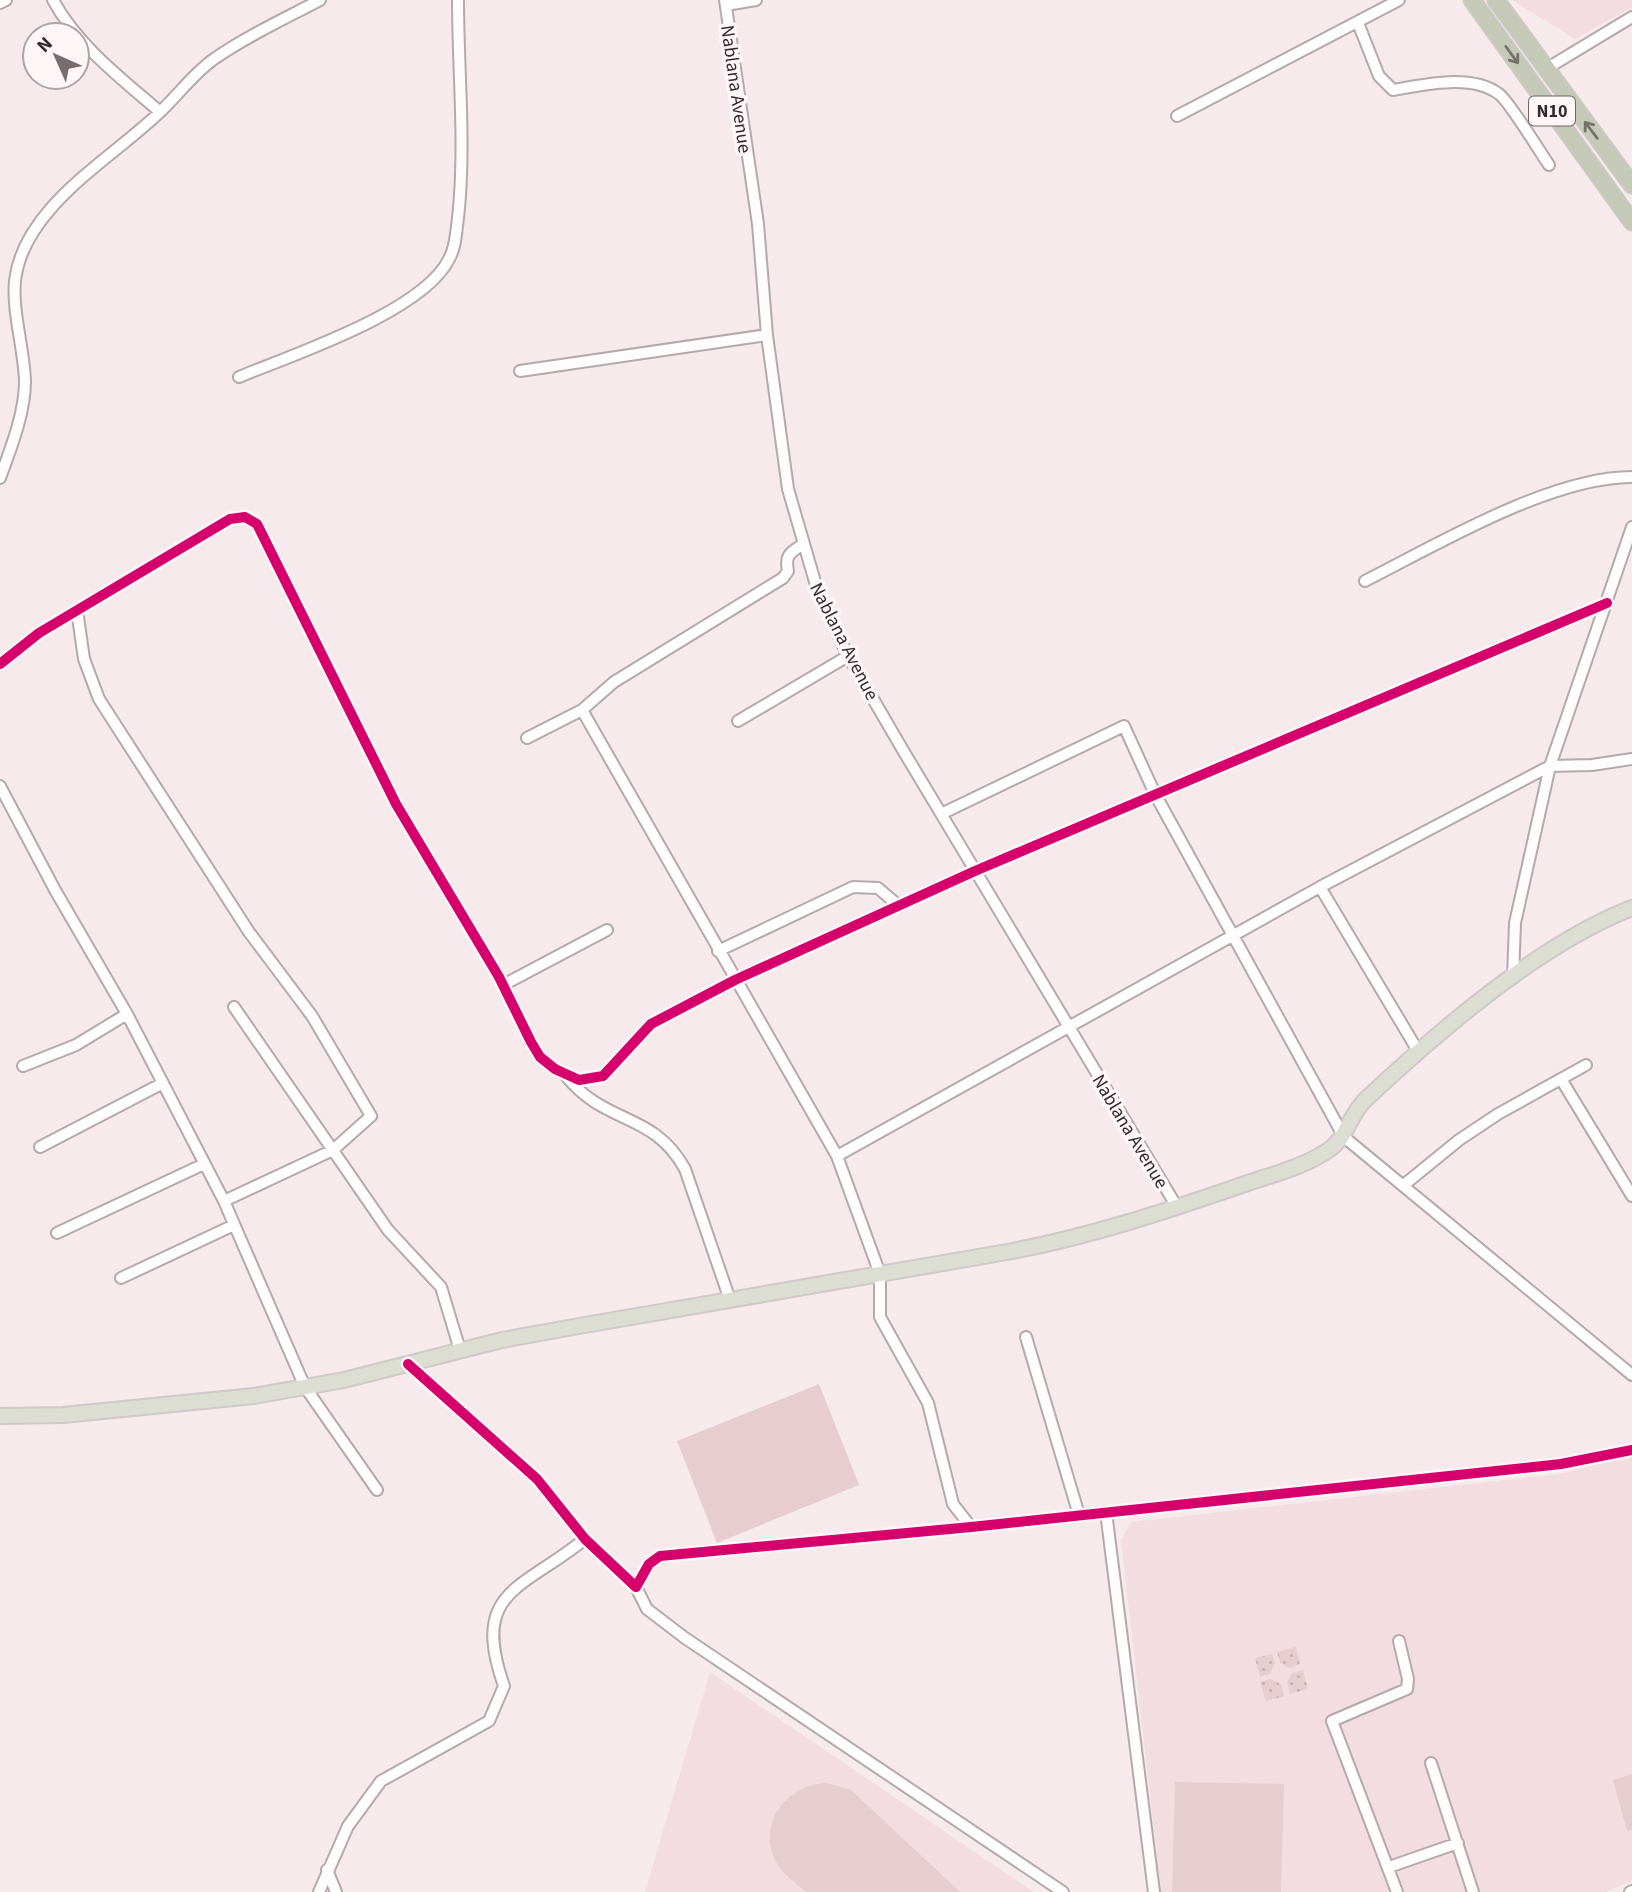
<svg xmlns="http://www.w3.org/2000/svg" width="1632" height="1892" viewBox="0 0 1632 1892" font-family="'Source Sans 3',sans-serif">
<defs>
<pattern id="grass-dots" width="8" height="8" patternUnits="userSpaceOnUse" patternTransform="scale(1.75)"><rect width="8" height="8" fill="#e7ccd0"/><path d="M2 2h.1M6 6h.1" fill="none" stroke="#c7afb3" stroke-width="1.8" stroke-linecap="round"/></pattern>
</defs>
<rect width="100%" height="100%" fill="#f6eaec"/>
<!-- built -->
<path fill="#f3dde0" d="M1512,0h120v7l-57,32z
M1632,1454v427l-26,11h-445l-40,-352 10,-18 429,-48z
M710,1672l324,220h-389z"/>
<!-- grass -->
<path fill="url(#grass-dots)" d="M1296,1647l4,17 -10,4 -10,-5 -3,-11z
M1272,1654l3,9 -5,11 -10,3 -5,-19z
M1303,1670l5,19 -18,5 -3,-12 5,-9z
M1270,1679l11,5 3,12 -18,5 -6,-19z"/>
<!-- park -->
<path fill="#e7ccd0" d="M819,1384l40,101 -142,58 -40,-102z
M1632,1774v56l-5,1 -14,-51z
M1175,1782l109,2 -3,108h-109z
M827,1783l24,7 109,102h-154c-10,-9 -25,-19 -31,-32 -18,-38 13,-76 52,-77z"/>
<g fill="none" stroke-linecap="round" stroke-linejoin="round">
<defs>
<path id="minor" d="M53,0c24,45 69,79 107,112
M725,0l33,224 9,111 21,154 30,103 30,64 56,96 273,455
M0,3l6,-3
M726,5l30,-5
M1358,23l21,53 14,14c31,-5 78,-17 106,4 10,7 41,58 50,71
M1546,69l86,-52
M1177,116l222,-116
M520,371l247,-36
M239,377c53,-22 184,-65 210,-118 7,-12 7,-27 9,-41 8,-72 0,-146 0,-218
M0,478c11,-30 25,-65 25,-97 -1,-32 -13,-70 -10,-100 8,-74 98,-123 146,-170 18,-17 32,-37 53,-52 33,-23 70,-40 106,-59
M802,545c-13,8 -17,11 -14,26l-5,7 -169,104 -32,28 255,446 43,118v43l48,86 25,101 18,23
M1365,581c73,-37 186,-104 267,-104
M77,610l7,49 15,40 150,233 63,84 59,100 -38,34 -109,51
M0,664l39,-31 191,-114 15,-2 12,7 139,280 103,173 32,65 9,15 15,12 24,11 24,-4 48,-52 84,-44 240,-109 632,-268
M738,721l110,-65
M527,738l55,-28
M0,786l55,104 72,124 97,187 81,186 72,103
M941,814l183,-88 31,68 189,343 288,238
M1320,887l98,164
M718,951l135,-64 25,1 21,18
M1513,978l2,-55 35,-157 82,-239
M503,985l104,-55
M234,1007l154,223 53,57 19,63
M23,1066l53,-21 51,-31
M566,1076c40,50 87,35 119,93l45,131
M1561,1079l71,117
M40,1147l123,-64
M837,1156l483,-269 230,-121 42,-1 40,-6
M1405,1184l54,-44 39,-26 88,-49
M57,1233l147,-69
M121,1278l113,-53
M1026,1337l53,178
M408,1364l129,115 48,60 51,48 13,-23 11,-8 311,-29 590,-63 71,-14
M1106,1512l48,380
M636,1587l11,22 38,29 378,254
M1431,1763l42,129
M1389,1867l69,-24
M327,1870l9,22
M319,1892l29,-66 33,-45 108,-60 15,-35c-34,-96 18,-96 81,-147
M1397,1892l-65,-171 75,-32 1,-10 -9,-38
M1630,1892l2,-1"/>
<path id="major" d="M0,1416l63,-1 191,-19 90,-16 158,-40 77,-14 428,-74c81,-15 157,-40 235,-67 28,-10 63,-18 88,-36 18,-13 19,-34 36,-50 73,-68 173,-155 266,-191"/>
<path id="highway" d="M1472,0l160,222
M1496,0l136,185"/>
</defs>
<!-- minor casing -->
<use href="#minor" stroke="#b3aaac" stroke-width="14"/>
<!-- major casing -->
<use href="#major" stroke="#cfc9c9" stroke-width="18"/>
<!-- highway casing -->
<use href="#highway" stroke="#cfc9c9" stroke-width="19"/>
<!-- minor -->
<use href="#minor" stroke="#fefcfc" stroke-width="10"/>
<!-- major -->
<use href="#major" stroke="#dcddd3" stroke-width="14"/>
<!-- highway -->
<use href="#highway" stroke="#c5c9b7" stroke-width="16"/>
<defs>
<path id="cycleway" d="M0,664l39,-31 191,-114 15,-2 12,7 139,280 103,173 32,65 9,15 15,12 24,11 24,-4 48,-52 84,-44 240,-109 632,-268
M408,1364l129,115 48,60 51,48 13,-23 11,-8 311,-29 590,-63 71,-14"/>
</defs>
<!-- cycleway casing -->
<use href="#cycleway" stroke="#fff6f7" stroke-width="15"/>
<!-- cycleway -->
<use href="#cycleway" stroke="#d6006c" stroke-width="10"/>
</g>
<!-- one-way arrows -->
<defs><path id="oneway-shaft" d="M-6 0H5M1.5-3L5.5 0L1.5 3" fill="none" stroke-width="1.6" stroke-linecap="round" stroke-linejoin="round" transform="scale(1.75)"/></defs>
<g stroke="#74726a">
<use href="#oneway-shaft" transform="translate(1512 55) rotate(54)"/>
<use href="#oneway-shaft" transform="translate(1591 130) rotate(-127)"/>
</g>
<g text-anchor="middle" stroke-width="7" stroke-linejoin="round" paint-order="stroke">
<!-- shield labels -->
<rect fill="#fff6f7" stroke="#706768" stroke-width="2" x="1529" y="96.5" width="46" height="29" rx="5"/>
<g font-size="18" font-weight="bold" fill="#322a2b">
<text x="1552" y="117">N10</text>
</g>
<!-- street labels -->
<g font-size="19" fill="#322a2b" stroke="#fff6f7">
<text transform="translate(737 89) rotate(82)" y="7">Nablana Avenue</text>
<text transform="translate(845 641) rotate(63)" y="7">Nablana Avenue</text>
<text transform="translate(1131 1131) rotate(59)" y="7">Nablana Avenue</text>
</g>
</g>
<!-- north arrow -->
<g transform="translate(56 56) rotate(315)"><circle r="33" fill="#fff6f7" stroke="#ada4a5" stroke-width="2"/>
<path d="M0-5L12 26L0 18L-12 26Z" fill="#776d6f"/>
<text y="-10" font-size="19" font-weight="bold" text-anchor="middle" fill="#322a2b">N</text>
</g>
</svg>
